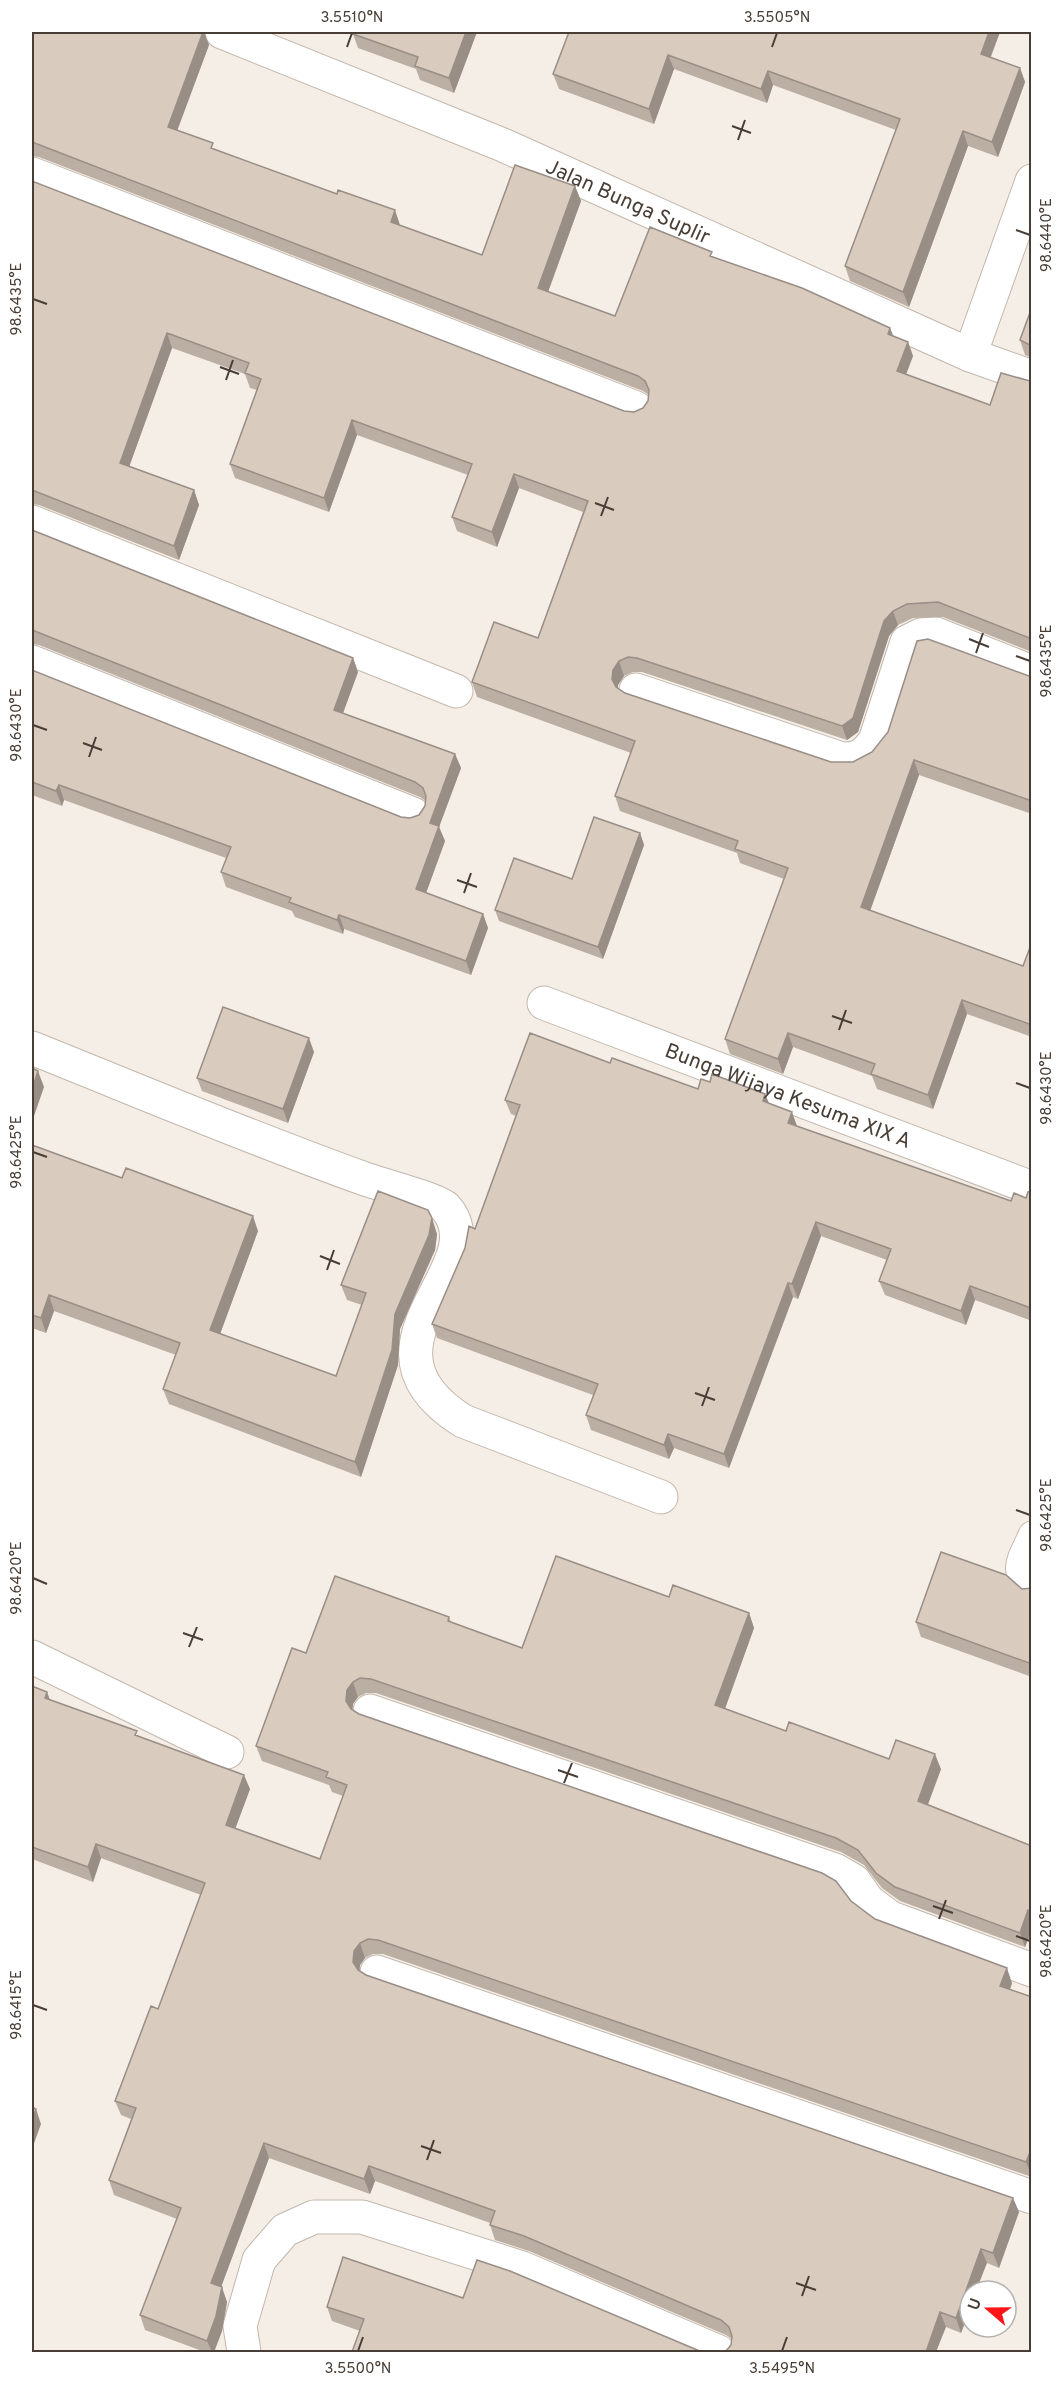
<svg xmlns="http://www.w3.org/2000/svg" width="1063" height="2384" viewBox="0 0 1063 2384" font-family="Overpass,sans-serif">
<rect width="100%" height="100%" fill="#f4eee7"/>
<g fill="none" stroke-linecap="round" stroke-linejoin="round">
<defs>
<path id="lane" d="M1032,1535c-9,22 -23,36 0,54"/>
<g id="street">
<path id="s1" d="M222,32l281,113 467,210 62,22"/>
<path d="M32,174l604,234"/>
<path d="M970,355l62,-174"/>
<path d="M32,522l424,169"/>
<path d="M32,662l381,152"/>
<path d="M636,690l206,69c17,1 23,-5 33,-18l32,-99 14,-7 15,-1 96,38"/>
<path id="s2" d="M544,1003l488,185"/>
<path d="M32,1048c110,44 221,91 333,131 14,5 74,21 81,29 51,59 -104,137 17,213l198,76"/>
<path d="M32,1657l195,95"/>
<path d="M370,1711l465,159 19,11 14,20 23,17 141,52"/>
<path d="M377,1972l655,225"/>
<path d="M244,2352l-4,-26 19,-66 26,-30 29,-13h48l160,51 197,84"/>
</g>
</defs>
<!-- lane casing -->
<use href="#lane" stroke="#c3b7ac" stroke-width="29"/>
<!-- street casing -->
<use href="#street" stroke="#c3b7ac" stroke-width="35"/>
<!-- lane -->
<use href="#lane" stroke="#fff" stroke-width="27"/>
<!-- street -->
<use href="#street" stroke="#fff" stroke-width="33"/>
</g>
<!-- wall -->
<path fill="#bbafa4" d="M32,32h172l5,13 -32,85 38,19 185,76 82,30 93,-69 6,15 -33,91 67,24 99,-59 180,79 14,6 5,14 -7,18 84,31 42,-25v272l-89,-35 -30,1 -15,7 -9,11 -31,96 -11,8 -205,-68h-9l-9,4 -6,9v3l7,5 206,69h22l179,-87v139l-113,-39 -49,136 153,55 9,-24v95l-65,-23 -34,95 -56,-20 -5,-13 -79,-29 -10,27 -53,-20 -5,-15 59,-160 -44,-16 -3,-10 -117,-42 -5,-15 16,-43 -154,-56 -5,-15 66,-44 45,-126 -64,-24 -22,59 -40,-16 -5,-14 16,-42 -111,-40 -28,77 -94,-34 -5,-14 27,-74 -7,-2 -5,-14 -73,-26 -43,119 65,23 5,15 -20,55 -140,-55 -7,-1v-323l592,230 10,1 9,-4 5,-7 1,-6 -6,-4 -604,-234 -7,-1z
M477,32l-23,61 -34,-13 -4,-11 -58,-21 -5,-14z
M569,32h431l-9,25 29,11 5,14 -27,75 -30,-11 -59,161 -59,-26 -5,-15 51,-136 -123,-45 -6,18 -93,-34 -20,55 -95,-35 -6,-15z
M1032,307v51l-7,-3 -5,-15z
M32,530l321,128 5,14 -15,41 112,41 6,14 -22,59 6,14 -19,52 57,21 5,14 -17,47 -127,-46 -1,5 -48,-17 -3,-6 -66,-24 -5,-15 5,-14 -162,-58 -2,6 -30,-11v-125l369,147 9,1 9,-3 6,-9 1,-5 -6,-4 -381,-152 -7,-1z
M640,833l4,12 -41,114 -104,-38 -4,-11 77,-31z
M314,1052l-26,71 -86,-32 -5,-13z
M610,1063l88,26 12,-7 55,12 4,9 28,23 214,75 15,-3 6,-7v130l-57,-21 -9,25 -81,-30 -6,-14 8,-21 -66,-24 -23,63 -5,-2 -64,171 -55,-20 -5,11 -78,-29 -5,-15 7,-20 -156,-57 -5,-14 43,-95 41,-113 -5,-2 -6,-14z
M32,1145l226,86 -38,103 116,42 26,-71 -15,-5 -6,-15 96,-51 -2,16 -35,79 -2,36 -37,112 -192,-73 -6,-15 13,-34 -122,-44 -8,22 -14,-5z
M1032,1588v89l-111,-40 -5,-15 106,-33z
M669,1597l80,16 5,15 -29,80 61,23 103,28 52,10 -13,35 104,42v84l-7,17 -125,-46 -18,-13 -18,-23 -23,-13 -465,-159h-10l-8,4 -5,7 -1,6 7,4 492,187 24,18 137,64 -2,6 22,8v180l-649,-223h-10l-8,4 -5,7 -1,6 7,4 647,223 6,14 -20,56 -12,-5 -17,28v18l-9,24 -15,-6 -215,18 1,-6 -6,-4 -197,-84 -34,-11 -5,-15v-2l-115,-42 -5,13 -101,-36 -48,129 6,15 -5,29 -8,21h-9l-60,-22 -5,-15 37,-96 -63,-24 -5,-15 22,-61 -10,-4 -6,-14 43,-92 43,-114 -100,-37 -8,24 -61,-23v-173l15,6 3,8 89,36 111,53 -15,40 85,30 23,-63 -11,-4 -3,-7 -67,-24 -6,-15 50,-93 143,-36 2,5 71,26z
M463,2298l-103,33 -28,-10 -5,-14z"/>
<!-- shaded-wall -->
<path fill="#998e86" d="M202,32h2l5,13 -36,97 -5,-15z
M466,32h11l-23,61 -5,-15z
M989,32h11l-14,36 -5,-14z
M668,55l6,14 -20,55 -5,-15z
M1020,68l5,14 -27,75 -6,-15z
M768,71l5,14 -6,18 -6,-14z
M963,131l5,15 -59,161 -6,-15z
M575,186l6,15 -37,102 -6,-15z
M395,210l5,15 -9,-3z
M890,328l6,14 -8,-8z
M167,333l5,15 -47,130 -5,-15z
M908,342l5,14 -11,29 -5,-14z
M352,420l5,15 -28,77 -5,-14z
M514,474l5,14 -22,59 -5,-15z
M194,490l5,15 -20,55 -5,-14z
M893,611l5,14 -9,11 -31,96 -11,8 -5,-14 42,-105z
M353,658l5,14 -19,52 -5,-14z
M619,661l5,15 -6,9v8l-6,-14 1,-9z
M455,754l6,14 -22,59 6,14 -23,63 -6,-15 14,-66z
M914,760l5,15 -53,147 -5,-15z
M59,785l5,15 -2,6 -6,-15z
M640,833l4,12 -41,114 -5,-12z
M483,914l5,14 -17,47 -5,-14z
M339,915l5,14 -1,5 -6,-14z
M962,1000l5,14 -34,95 -5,-14z
M788,1033l5,14 -10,27 -5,-15z
M309,1038l5,14 -26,71 -5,-14z
M38,1071l6,16 -12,35v-32z
M765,1094l6,15 -8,-8z
M792,1112l5,14 -9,-3z
M253,1216l5,15 -42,114 -6,-15z
M432,1218l5,16 -2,16 -35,79 -2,36 -37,112 -6,-15 40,-148z
M816,1222l5,14 -23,63 -6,-15z
M788,1283l5,14 -64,171 -5,-14z
M970,1286l5,14 -9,25 -5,-14z
M49,1295l5,16 -8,22 -5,-15z
M668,1434l6,14 -5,11 -5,-14z
M749,1613l5,15 -33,92 -6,-15z
M353,1682l5,15 -5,7 -1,11 -6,-14 1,-11z
M47,1692l5,15 -7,-9z
M935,1754l6,15 -17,46 -6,-14z
M244,1775l6,14 -19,51 -5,-15z
M96,1844l5,14 -8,24 -5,-15z
M1028,1910l4,10v10l-7,17 -5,-14z
M360,1943l5,15 -5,7 -1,11 -6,-14 1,-11z
M1007,1968l5,15 -6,18 -6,-15z
M36,2109l5,15 -9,25v-29z
M264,2143l5,15 -52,140 -6,-15z
M1031,2150l1,2v25l-6,-15z
M369,2166l6,15 -5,13 -6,-15z
M1013,2198l6,14 -20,56 -6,-15z
M981,2249l6,14 -11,28h-6v18l-9,24 -5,-15z
M222,2287l5,15 -5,29 -8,21h-2l-5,-11z
M940,2312l6,15 -10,25h-10z"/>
<!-- building -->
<path fill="#dacbbf" stroke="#998e86" stroke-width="1.5" d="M32,32h171l-35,95 45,16 -2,5 126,46 1,-4 57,20 -4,12 91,33 33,-90 60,21 -37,102 77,28 35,-89 62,25 -2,4 92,32 88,40 -2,6 20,8 -11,29 93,34 11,-32 29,8 2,-1v259l-94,-37 -31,2 -14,7 -9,10 -31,97 -11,8 -205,-68 -9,-1 -9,4 -6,9 -1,9 4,8 9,6 206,69h22l19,-10 16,-20 29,-91 11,-2 101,37 3,-1v126l-118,-41 -53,147 162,59 9,-24v83l-70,-25 -34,95 -57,-21 4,-10 -87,-31 -10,26 -53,-20 63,-171 -53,-19 3,-8 -123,-45 20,-55 -163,-59 22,-60 44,16 50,-137 -74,-27 -22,58 -40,-15 20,-53 -120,-44 -28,78 -94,-34 31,-85 -16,-6 4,-10 -82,-30 -47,130 74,27 -20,56 -142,-56v-309l592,230 10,1 9,-4 5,-7 1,-11 -4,-9 -7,-5 -606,-234z
M354,32h112l-17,46 -34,-12 3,-9 -65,-23z
M569,32h420l-8,22 39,14 -28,74 -29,-11 -60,161 -58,-26 55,-147 -132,-48 -7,18 -93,-34 -19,54 -96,-35z
M1032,307v39l-12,-6z
M32,530l321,128 -19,52 121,44 -25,69 9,3 -23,63 67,25 -17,47 -127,-46 -2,5 -48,-18 2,-4 -70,-26 10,-25 -172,-62 -3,6 -24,-9v-112l369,147 9,1 9,-3 6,-9 1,-10 -3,-8 -8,-6 -383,-152z
M594,817l46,16 -42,114 -103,-37 19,-52 58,21z
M223,1007l86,31 -26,71 -86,-31z
M530,1033l80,30 2,-5 86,31 3,-10 9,3 2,-8 53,20 -2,7 29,11 -4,11 223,78 3,-8 12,5 2,-6 4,-1 -1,117 -61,-22 -9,25 -82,-30 12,-32 -75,-27 -24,62 -4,-1 -64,171 -56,-20 -4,11 -78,-30 12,-31 -166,-60 33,-76 4,-22 6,3 45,-124 -15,-5z
M32,1068l6,3 -6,19z
M32,1145l90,33 4,-10 127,48 -43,114 126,46 30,-83 -25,-8 37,-94 50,19 4,8 -3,17 -34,79 -3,36 -37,112 -192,-73 17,-46 -131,-48 -8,23 -9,-3z
M941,1552l65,23 16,14 10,-1v76l-116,-42z
M556,1556l113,41 4,-12 76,28 -34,92 71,26 3,-9 100,37 7,-19 39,14 -17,47 114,45v66l-4,-2 -8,23 -125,-46 -19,-14 -18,-23 -22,-12 -465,-159 -11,-1 -7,4 -6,8 -1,11 5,8 8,5 463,159 14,8 15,20 24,18 132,49 -7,18 32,11v153h-1l-5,12 -648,-222 -10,-1 -8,4 -6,8 -1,11 5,8 8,5 647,223 -20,55 -12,-4 -25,69 -16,-6 -14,40h-201l6,-7 1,-9 -3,-9 -8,-7 -197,-84 -34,-11 5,-14 -126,-45 -5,13 -100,-36 -53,140 11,4 -6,29 -9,25 -67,-26 41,-107 -72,-28 27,-72 -21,-7 36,-95 7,3 47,-126 -109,-39 -8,23 -56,-20v-161l15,6 -2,6 92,33 -2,4 109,40 -18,50 94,34 27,-74 -21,-8 2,-5 -72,-26 36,-98 14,5 29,-77 114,41 -1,4 74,27z
M32,2107l4,2 -4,11z
M343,2257l120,41 14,-38 33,11 192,81h-350l12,-33 -37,-12z"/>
<!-- ticks -->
<path fill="none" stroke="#483e36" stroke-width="2" d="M347,47l5,-14M772,47l5,-14M732,126l19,7M738,140l7,-20M1016,230l14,5M33,299l14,5M220,367l19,7M226,380l7,-20M595,503l19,7M601,516l7,-19M969,639l20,8M976,653l7,-20M1016,656l14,5M33,725l14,5M83,743l19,7M89,757l7,-20M457,880l20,7M464,893l7,-20M832,1016l20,7M839,1030l7,-20M1016,1083l14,5M33,1152l14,5M320,1256l20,8M327,1270l7,-20M695,1393l20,7M702,1406l7,-19M1016,1510l14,5M33,1578l14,6M183,1633l20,7M189,1647l8,-20M558,1770l20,7M564,1783l8,-20M933,1906l20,7M939,1919l7,-19M1016,1936l14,5M33,2005l14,5M421,2146l20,7M427,2160l7,-20M796,2283l20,7M802,2296l7,-20M358,2351l5,-14M782,2351l5,-14"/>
<g text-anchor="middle" stroke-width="5" stroke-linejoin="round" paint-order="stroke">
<!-- street labels -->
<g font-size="21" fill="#483e36" stroke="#fff">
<text dy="7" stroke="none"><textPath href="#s1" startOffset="440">Jalan Bunga Suplir</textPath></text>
<text dy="7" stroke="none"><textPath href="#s2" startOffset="261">Bunga Wijaya Kesuma XIX A</textPath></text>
</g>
</g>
<!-- border -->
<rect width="1063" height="2384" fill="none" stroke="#ffffff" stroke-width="66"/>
<!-- north arrow -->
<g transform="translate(988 2309) rotate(290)"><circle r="28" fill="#ffffff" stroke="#b6b2af" stroke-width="1.5"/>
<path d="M0-4.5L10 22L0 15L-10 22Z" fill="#ff1418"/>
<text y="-9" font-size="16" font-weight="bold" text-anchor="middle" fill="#483e36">U</text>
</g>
<rect x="33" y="33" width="997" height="2318" fill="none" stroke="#483e36" stroke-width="2"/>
<g font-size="15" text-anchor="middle" fill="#483e36">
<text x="352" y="22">3.5510°N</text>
<text x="777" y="22">3.5505°N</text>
<text transform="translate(1046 235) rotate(-90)" y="5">98.6440°E</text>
<text transform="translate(16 299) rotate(-90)" y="5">98.6435°E</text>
<text transform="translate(1046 661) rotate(-90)" y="5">98.6435°E</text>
<text transform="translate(16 725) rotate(-90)" y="5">98.6430°E</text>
<text transform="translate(1046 1088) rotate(-90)" y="5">98.6430°E</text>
<text transform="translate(16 1152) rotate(-90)" y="5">98.6425°E</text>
<text transform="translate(1046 1515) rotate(-90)" y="5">98.6425°E</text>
<text transform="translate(16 1578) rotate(-90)" y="5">98.6420°E</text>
<text transform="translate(1046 1941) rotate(-90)" y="5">98.6420°E</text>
<text transform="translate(16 2005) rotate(-90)" y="5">98.6415°E</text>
<text x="358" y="2373">3.5500°N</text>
<text x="782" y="2373">3.5495°N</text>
</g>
</svg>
